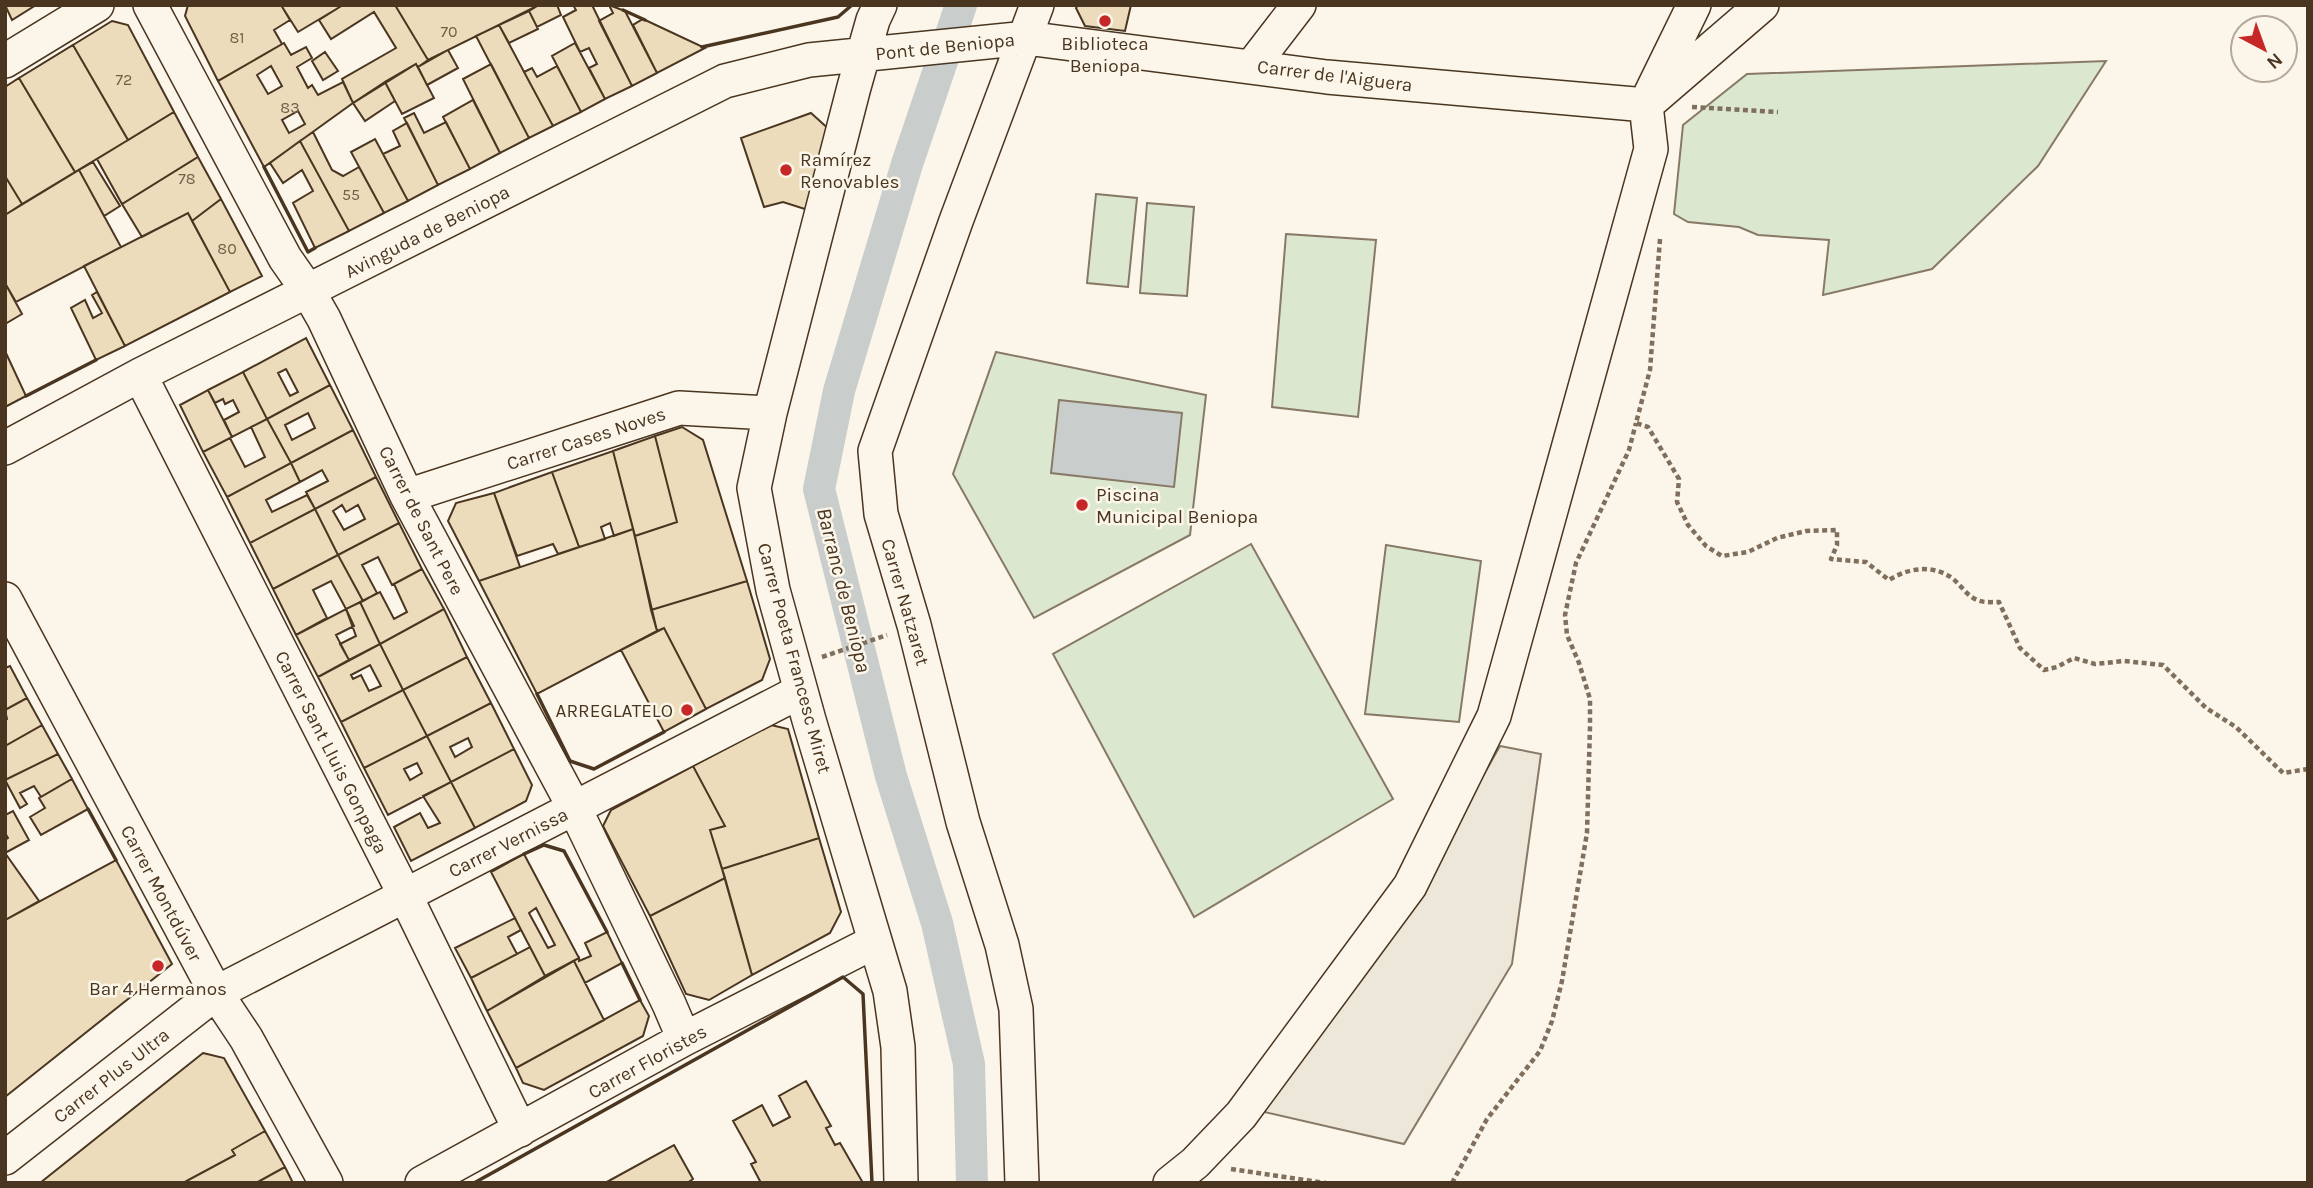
<svg xmlns="http://www.w3.org/2000/svg" width="2313" height="1188" viewBox="0 0 2313 1188" font-family="Karla,sans-serif">
<rect width="100%" height="100%" fill="#fbf6e9"/>
<!-- green -->
<path fill="#dce7d0" stroke="#887966" stroke-width="2" d="M2106,61l-68,105 -106,103 -109,26 6,-55 -71,-5 -19,-8 -51,-5 -14,-8 9,-89 64,-51z
M1096,194l41,4 -9,89 -41,-4z
M1147,203l47,4 -7,89 -47,-3z
M1286,234l90,6 -18,177 -86,-10z
M996,352l210,43 -16,140 -156,83 -81,-144z
M1251,544l142,255 -199,118 -141,-263z
M1386,545l95,16 -22,161 -94,-8z"/>
<!-- parking -->
<path fill="#ede7d9" stroke="#887966" stroke-width="2" d="M1500,746l41,8 -29,210 -108,180 -148,-34 165,-225z"/>
<!-- water -->
<path fill="#c9cecd" stroke="#887966" stroke-width="2" d="M1059,400l123,13 -8,74 -123,-14z"/>
<g fill="none" stroke-linecap="round" stroke-linejoin="round">
<!-- canal -->
<path stroke="#c9cecd" stroke-width="32" d="M961,5l-54,159 -68,227 -20,98 72,287 46,147 32,141 3,119"/>
</g>
<!-- building -->
<path fill="#ecdcbc" stroke="#4a3520" stroke-width="2" fill-rule="evenodd" d="M5,5h31l-24,15z
M188,5h93l9,15 -16,10 8,14 -64,37 -33,-65z
M281,5h62l-45,27z
M343,5h52l33,55 -10,7 -2,-3 -63,39 -11,-24 54,-31 -22,-36 -43,27 -12,-19z
M395,5h144l-111,55z
M539,5h18l4,10 -24,12 -8,-16z
M573,5h19l40,81 -27,13 -16,-31 8,-4 -8,-16 -9,4 -17,-35 13,-7z
M609,5l16,6 32,62 -25,13 -33,-65 14,-8z
M1078,5h53l-6,26 -40,-5 -9,-18z
M529,11l9,18 -29,14 -10,-18z
M643,19l62,29 -48,25 -24,-48z
M112,21l16,4 46,87 -46,28 -55,-95z
M499,25l54,101 -24,12 -53,-102z
M284,43l7,12 15,-8 6,11 -15,9 11,21 4,-3 6,10 25,-13 10,21 -89,64 -46,-86zM271,66l11,20 -14,8 -11,-19zM298,111l7,13 -16,9 -7,-13z
M575,43l30,56 -24,13 -29,-56z
M73,45l55,95 -53,32 -56,-94z
M448,50l10,18 -31,17 -9,-18z
M325,52l13,19 -15,9 -11,-19z
M416,64l18,34 -32,16 -17,-32z
M491,64l38,74 -29,15 -37,-74z
M557,66l24,46 -28,14 -29,-54 8,-4 5,9z
M19,78l56,94 -53,32 -17,-28v-89z
M385,82l10,19 -30,20 -12,-18z
M473,100l27,53 -30,16 -27,-52z
M174,112l24,45 -76,47 -25,-45z
M414,113l10,20 22,-11 24,47 -32,16 -34,-67z
M811,113l20,18 -23,79 -25,-8 -19,5 -23,-69z
M407,123l31,62 -30,16 -25,-47 17,-8 -7,-15z
M313,132l19,38 11,6 16,-9 25,46 -35,18 -49,-90z
M375,139l33,62 -24,12 -33,-61z
M300,141l49,90 -34,17 -22,-45 20,-12 -11,-21 -19,13 -13,-20z
M198,157l23,42 -29,22 -4,-8 -46,24 -20,-33z
M93,162l27,44 -16,10 -25,-46z
M79,170l42,77 -105,55 -11,-19v-68z
M5,176l17,28 -17,11z
M221,199l41,77 -32,16 -38,-71z
M188,213l42,79 -105,54 -41,-80z
M5,283l17,31 -17,10z
M97,292l28,54 -29,14 -25,-52 14,-8 8,18 9,-5 -10,-18z
M306,338l24,47 -63,34 -24,-47zM286,369l12,23 -8,4 -12,-23z
M5,351l21,45 -21,11z
M243,372l24,47 -35,18 -8,-17 15,-8 -6,-12 -8,4 -2,-5 -8,4 -7,-13z
M330,385l23,45 -62,33 -24,-44zM308,413l7,15 -23,12 -7,-15z
M208,390l24,47 -29,15 -23,-47z
M267,419l24,44 -64,34 -24,-45 27,-14 15,29 20,-10 -14,-30z
M682,427l21,13 44,141 -96,29 -16,-74 42,-14 -22,-86z
M353,430l23,47 -61,32 -9,-17 22,-11 -6,-11 -22,12 -9,-19z
M655,436l22,86 -42,14 -22,-85z
M613,451l20,78 -19,7 -4,-13 -9,4 4,12 -26,8 -27,-75z
M291,463l9,19 -34,18 6,12 35,-17 8,14 -65,34 -23,-46z
M552,472l27,75 -21,7 -5,-10 -36,12 -23,-63z
M376,477l23,46 -61,32 -23,-46zM342,505l4,7 12,-7 7,14 -21,11 -11,-19z
M494,493l26,74 -41,14 -31,-60 8,-18z
M315,509l23,46 -65,34 -23,-46z
M399,523l23,46 -30,16 -14,-28 -16,8 15,28 -14,8 -25,-46z
M633,529l24,102 -120,63 -58,-113z
M338,555l25,46 -17,8 -15,-28 -18,9 14,28 -31,17 -23,-46z
M422,569l22,40 -64,35 -20,-42 20,-10 14,27 13,-7 -13,-28z
M747,581l23,78 -8,21 -56,29 -42,-81 -7,3 -6,-21z
M360,602l20,42 -31,16 -9,-16 16,-8 -10,-27z
M346,609l8,17 -18,9 13,25 -31,17 -22,-42z
M444,609l23,48 -64,33 -23,-46z
M664,628l42,81 -42,23 -43,-82z
M380,644l23,46 -62,32 -23,-45zM370,665l11,21 -12,5 -8,-16 -8,4 -2,-4z
M467,657l24,46 -64,33 -24,-46z
M10,666l17,32 -22,12v-42z
M403,690l24,46 -63,32 -23,-46z
M27,698l15,27 -37,21v-26l2,-1 -2,-9z
M491,703l23,46 -63,33 -24,-46zM468,738l4,9 -17,10 -5,-10z
M42,725l16,29 -53,26v-34z
M771,725l17,4 31,109 -97,31 -12,-39 15,-4 -32,-60z
M427,736l24,46 -63,33 -24,-47zM417,763l5,10 -12,7 -6,-11z
M514,749l18,36 -6,16 -51,27 -24,-46z
M58,754l14,25 -31,18 -7,-11 -14,7 7,11 -7,4 -15,-28z
M693,766l32,60 -15,4 15,48 -75,38 -47,-90 8,-16z
M72,779l16,30 -47,26 -11,-18 15,-9 -6,-10z
M451,782l24,46 -64,33 -17,-34 26,-14 8,15 12,-5 -17,-27z
M13,811l16,29 -24,13v-13l3,-2 -3,-5v-18z
M819,838l22,74 -11,21 -78,42 -30,-106z
M5,853l34,48 -34,19z
M524,854l55,104 -34,18 -54,-104zM536,908l19,37 -7,3 -19,-35z
M116,860l56,104 -167,133v-177z
M725,878l27,97 -43,25 -23,-6 -36,-78z
M515,918l6,12 -13,7 9,17 -46,24 -16,-30z
M607,932l15,31 -37,20 -11,-22 5,-3v3l12,-5 -6,-13z
M530,947l15,29 -58,35 -16,-33z
M574,961l30,59 -88,48 -29,-57z
M640,1000l9,16 -6,20 -99,54 -21,-7 -7,-15z
M203,1053l21,5 41,73 -33,19 3,5 -52,28h-143z
M806,1081l25,45 -5,2 9,17 5,-2 23,40h-102l-10,-19 5,-2 -23,-41 29,-16 11,21 17,-9 -11,-21z
M265,1131l20,36 -29,16h-66l-2,-3 47,-25 -3,-5z
M674,1145l19,34 -6,4h-82z
M285,1167l8,16h-37z"/>
<g fill="none" stroke-linecap="round" stroke-linejoin="round">
<defs>
<path id="minor" d="M150,5l135,253 23,33 16,28 83,177 168,313 94,195 15,35
M880,5l-7,15 -19,67 -84,326 -16,75 19,102 36,130 81,271 8,56 3,136
M5,61l92,-56
M1252,66l47,-61
M1651,93l43,-88
M1646,105l116,-100
M140,375l265,520 115,235
M5,448l135,-73 585,-294 84,-21 217,-22 301,39 319,28
M407,496l272,-88 91,5
M5,599l211,394 30,45 80,145
M5,1158l211,-165 585,-302
M422,1183l262,-144 190,-97
M1022,1183l-6,-174 -14,-64 -39,-123 -49,-197 -33,-111 -6,-63 81,-230 81,-216
M1170,1183l25,-20 46,-48 169,-229 84,-170 157,-567 -5,-44"/>
</defs>
<!-- minor casing -->
<use href="#minor" stroke="#4a3520" stroke-width="36"/>
<!-- path -->
<path stroke="#7f6f5c" stroke-width="4.5" stroke-dasharray="5 3.5" stroke-linecap="butt" d="M1692,107l86,5
M1660,239l-10,131 -14,53 12,4 31,52 -2,23 11,23 18,21 16,10 26,-4 29,-14 29,-7 31,-1v15l-6,14 35,3 23,18c19,-12 43,-16 63,-2 9,7 14,17 25,22 7,3 15,2 22,2l21,46 24,22 13,-3 17,-9 21,6 29,-3 39,4 43,43 30,19 47,46 25,-4
M822,657l65,-22
M1231,1169l95,14
M1452,1183l35,-64 53,-68 12,-30 10,-40 25,-148 3,-107v-27l-11,-36 -12,-28 -2,-20 11,-52 53,-113 7,-27"/>
<!-- minor -->
<use href="#minor" stroke="#fbf6e9" stroke-width="33"/>
<!-- wall -->
<path stroke="#4a3520" stroke-width="3.5" d="M623,10l22,10
M702,47l136,-30 14,-12
M264,167l44,85 7,-4
M26,396l70,-36
M537,694l33,67 24,8 70,-37
M88,809l28,51
M524,854l20,-9 20,6 43,81
M622,963l18,37
M474,1183l369,-206 20,17 9,189"/>
</g>
<!-- markers -->
<g fill="#c62828" stroke="#fbf6e9" stroke-width="2.5">
<circle cx="1105" cy="21" r="7"/>
<circle cx="786" cy="170" r="7"/>
<circle cx="1082" cy="505" r="7"/>
<circle cx="687" cy="710" r="7"/>
<circle cx="158" cy="966" r="7"/>
</g>
<g text-anchor="middle" stroke-width="5" stroke-linejoin="round" paint-order="stroke">
<!-- number labels -->
<g font-size="16" fill="#725f47">
<text x="449" y="37">70</text>
<text x="237" y="43">81</text>
<text x="124" y="85">72</text>
<text x="290" y="113">83</text>
<text x="187" y="184">78</text>
<text x="351" y="200">55</text>
<text x="227" y="254">80</text>
</g>
<!-- poi labels -->
<g font-size="19" fill="#4a3520" stroke="#fbf6e9">
<text x="1105" y="50">Biblioteca<tspan x="1105" dy="22">Beniopa</tspan></text>
<text x="800" y="166" text-anchor="start">Ramírez<tspan x="800" dy="22">Renovables</tspan></text>
<text x="1096" y="501" text-anchor="start">Piscina<tspan x="1096" dy="22">Municipal Beniopa</tspan></text>
<text x="673" y="717" text-anchor="end">ARREGLATELO</text>
<text x="158" y="995">Bar 4 Hermanos</text>
</g>
<!-- street labels -->
<g font-size="19" fill="#4a3520" stroke="#fbf6e9">
<text transform="translate(945 46) rotate(-6)" y="7">Pont de Beniopa</text>
<text transform="translate(1335 75) rotate(7)" y="7">Carrer de l'Aiguera</text>
<text transform="translate(427 231) rotate(-27)" y="7">Avinguda de Beniopa</text>
<text transform="translate(586 438) rotate(-18)" y="7">Carrer Cases Noves</text>
<text transform="translate(422 520) rotate(63)" y="7">Carrer de Sant Pere</text>
<text transform="translate(906 602) rotate(74)" y="7">Carrer Natzaret</text>
<text transform="translate(795 658) rotate(75)" y="7">Carrer Poeta Francesc Miret</text>
<text transform="translate(332 752) rotate(63)" y="7">Carrer Sant Lluis Gonpaga</text>
<text transform="translate(508 842) rotate(-27)" y="7">Carrer Vernissa</text>
<text transform="translate(162 893) rotate(62)" y="7">Carrer Montdúver</text>
<text transform="translate(647 1061) rotate(-29)" y="7">Carrer Floristes</text>
<text transform="translate(111 1075) rotate(-38)" y="7">Carrer Plus Ultra</text>
</g>
<!-- water labels -->
<g font-size="21" font-style="italic" fill="#4a3520" stroke="#fbf6e9">
<text transform="translate(844 590) rotate(76)" y="7">Barranc de Beniopa</text>
</g>
</g>
<!-- border -->
<rect width="2313" height="1188" fill="none" stroke="#4a3520" stroke-width="14"/>
<!-- north arrow -->
<g transform="translate(2264 49) rotate(139)"><circle r="33" fill="#fbf6e9" stroke="#b4a999" stroke-width="2"/>
<path d="M0-5L12 26L0 18L-12 26Z" fill="#c62828"/>
<text y="-10" font-size="19" font-weight="bold" text-anchor="middle" fill="#4a3520">N</text>
</g>
</svg>
